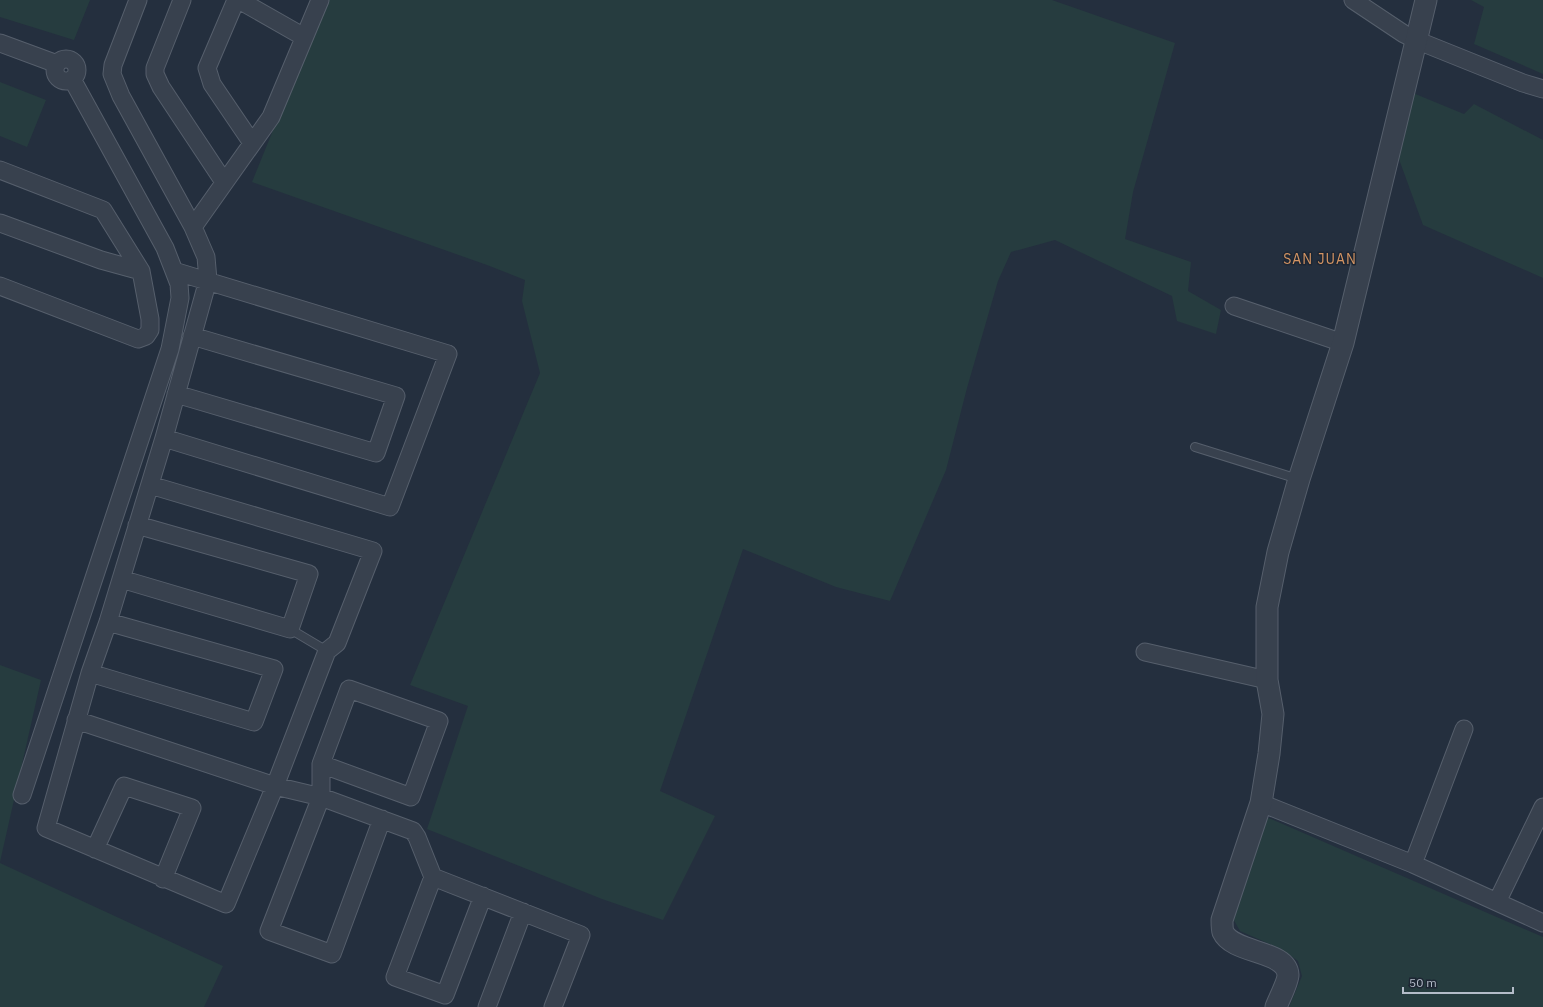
<svg xmlns="http://www.w3.org/2000/svg" width="1543" height="1007" viewBox="0 0 1543 1007" font-family="'IBM Plex Sans',sans-serif">
<rect width="100%" height="100%" fill="#242f3e"/>
<!-- green -->
<path fill="#263c3f" d="M0,0h90l-16,40 -74,-23z
M326,0h726l123,43 -42,149 -8,47 66,23 -3,29 33,19 -5,24 -39,-13 -5,-25 -117,-56 -44,12 -13,29 -31,107 -21,82 -56,131 -54,-14 -93,-38 -83,242 55,25 -52,104 -61,-21 -175,-70 41,-123 -58,-21 130,-312 -18,-72 3,-21 -38,-15 -235,-83z
M1471,0h72v74l-69,-30 10,-37z
M0,82l46,18 -19,47 -27,-11z
M1413,93l51,21 10,-10 69,36v138l-120,-53 -27,-74z
M0,665l41,15 -41,182z
M1264,816l279,121v70h-254l13,-31 -4,-15 -17,-12 -41,-18 -12,-21z
M0,863l223,103 -19,41h-204z"/>
<g fill="none" stroke-linecap="round" stroke-linejoin="round">
<defs>
<path id="service" d="M1195,447l103,32
M290,629l37,22"/>
<path id="minor" d="M138,0l-25,65 -1,9 9,22 72,131 13,30 2,23 -44,158 -56,184 -18,51 -44,155 180,76 49,-118 52,-135 10,-8 36,-92 -223,-66
M182,0l-27,68v6l6,13 63,95
M236,0l-29,68 5,16 40,59
M239,0l65,37
M1353,0l51,34 12,6 107,43 20,6
M0,43l57,21
M55 70a11 11 0 1 1 22 0a11 11 0 1 1-22 0Z
M0,170l103,40 38,61 9,48v11l-4,6 -8,3 -138,-53
M0,223l101,37 40,11
M193,227l78,-110 49,-117
M1234,306l109,37
M176,394l200,59 20,-57 -204,-60
M164,438l226,69 58,-153 -274,-83
M121,579l169,50 19,-55 -172,-49
M1145,652l122,28
M90,673l164,49 20,-53 -166,-47
M76,720l199,66 46,11 92,34 4,6 16,40 148,58 -28,72
M321,764l90,33 28,-76 -90,-32 -28,75v33l-52,134 63,23 50,-135
M22,795l148,-446 10,-51 -1,-14 -5,-13 -9,-23 -93,-169
M1261,803l152,61 130,59
M95,849l29,-63 68,22 -29,71
M1413,864l51,-135
M433,877l-38,100 50,18 38,-99
M1497,902l46,-95
M487,1007l36,-95"/>
<path id="tertiary" d="M1276,1007c3,-8 12,-25 12,-32 -1,-25 -55,-21 -65,-43 -1,-3 -1,-9 -1,-12l39,-117 8,-49 4,-40 -6,-34v-73l11,-55 21,-73 44,-136 83,-343"/>
</defs>
<!-- service casing -->
<use href="#service" stroke="#565f6c" stroke-width="10"/>
<!-- minor casing -->
<use href="#minor" stroke="#565f6c" stroke-width="19"/>
<!-- tertiary casing -->
<use href="#tertiary" stroke="#565f6c" stroke-width="23"/>
<!-- service -->
<use href="#service" stroke="#38414e" stroke-width="8"/>
<!-- minor -->
<use href="#minor" stroke="#38414e" stroke-width="17"/>
<!-- tertiary -->
<use href="#tertiary" stroke="#38414e" stroke-width="21"/>
</g>
<g text-anchor="middle" stroke-width="3" stroke-linejoin="round" paint-order="stroke">
<!-- quarter labels -->
<g font-size="14" letter-spacing="1" fill="#d59563" stroke="#1d2633">
<text x="1320" y="264">SAN JUAN</text>
</g>
</g>
<!-- scale -->
<path d="M1403 987v6h110v-6" fill="none" stroke="#b4bcc9" stroke-width="2"/>
<text x="1409" y="987" font-size="12" fill="#b4bcc9" stroke="#1d2633" stroke-width="3" paint-order="stroke">50 m</text>
</svg>
